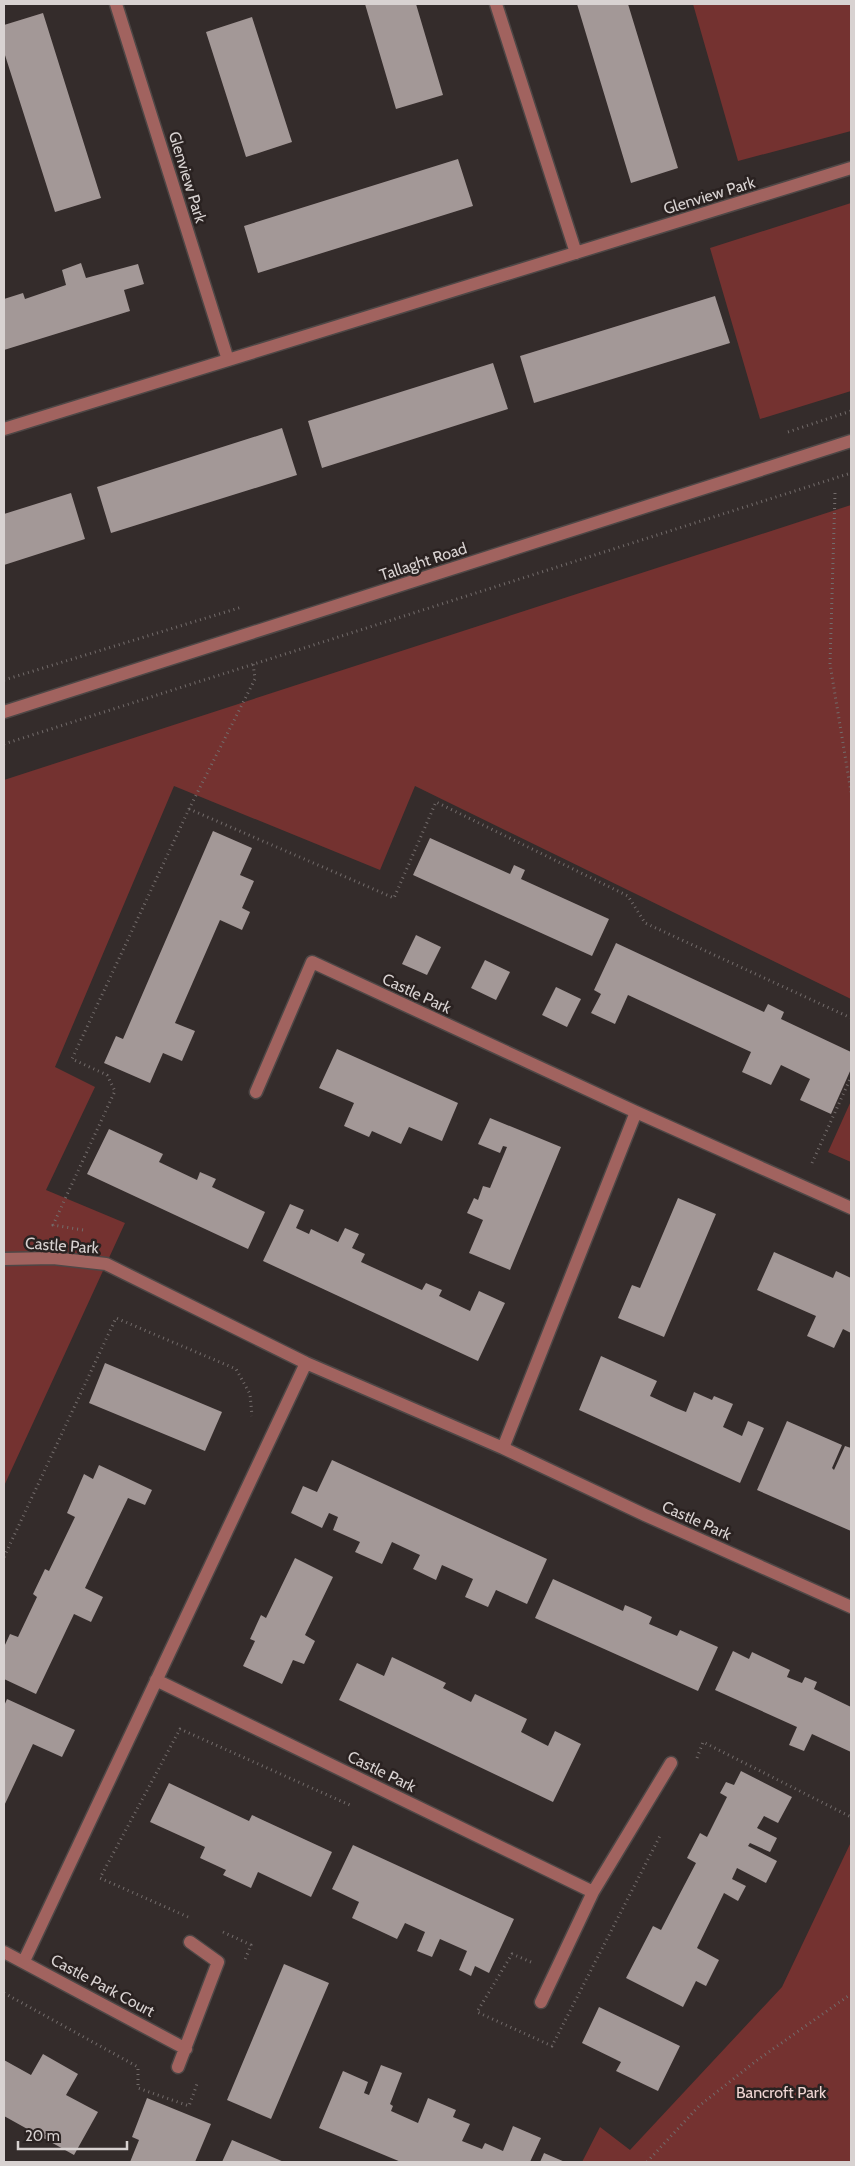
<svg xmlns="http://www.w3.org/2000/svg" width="855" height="2166" viewBox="0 0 855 2166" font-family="Cabin,sans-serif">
<rect width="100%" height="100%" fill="#342c2b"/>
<!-- green -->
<path fill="#743230" d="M693,4h158v127l-113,30z
M851,203v188l-91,28 -50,-171z
M851,505v494l-436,-213 -35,84 -206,-84 -119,281 40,20 -49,103 79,33 -121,263v-706z
M851,1101v61l-23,-10z
M851,1842v320h-269l18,-35 30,23 152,-163z"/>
<!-- building -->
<path fill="#a39897" d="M365,4h51l27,91 -47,14z
M577,4h51l50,164 -47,15z
M43,13l58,185 -46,14 -51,-160v-27z
M252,17l40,125 -46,15 -40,-125z
M458,159l15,47 -215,67 -14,-47z
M81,263l5,15 52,-14 6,20 -20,6 6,21 -126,39v-51l19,-6 2,6 41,-14 -4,-15z
M715,296l15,47 -196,60 -14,-47z
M493,363l15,46 -186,59 -14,-47z
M282,428l15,47 -186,58 -14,-46z
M71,493l14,46 -81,26v-51z
M213,831l39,17 -12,27 14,6 -12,27 8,4 -8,18 -22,-10 -45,103 20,8 -13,30 -19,-8 -13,30 -46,-20 12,-27 7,3z
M430,838l80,36 4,-9 11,5 -4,9 88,40 -17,37 -179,-81z
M416,935l25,12 -14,28 -25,-11z
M616,943l148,69 4,-8 16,8 -3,7 70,33v17l-20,45 -31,-14 10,-21 -29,-14 -10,20 -29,-13 9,-20 -123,-57 -13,29 -24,-11 10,-19 -7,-4z
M485,960l25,12 -14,28 -25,-12z
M556,987l25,12 -14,28 -25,-12z
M337,1049l121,54 -16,38 -33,-14 -8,17 -29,-13 -3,6 -25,-11 10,-23 -35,-15z
M490,1118l71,29 -51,123 -41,-17 14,-33 -16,-7 7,-15 4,2 5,-14 7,2 17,-41 -4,-1 -3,7 -22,-9z
M109,1129l54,25 -4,8 38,18 3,-8 16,7 -4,8 53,25 -17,37 -161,-75z
M678,1198l38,16 -52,123 -46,-19 14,-33 8,3z
M290,1204l14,6 -8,18 13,6 2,-5 27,13 7,-14 14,6 -7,14 13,6 -4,8 61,28 4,-7 16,7 -3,6 31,15 9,-20 26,12 -27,58 -215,-100z
M774,1252l59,26 3,-7 15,7v55l-8,-4 -9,19 -27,-12 9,-20 -59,-26z
M601,1356l56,25 -7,15 26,12 10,4 8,-20 18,8 2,-4 19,8 -10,23 19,9 6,-15 16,7 -24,55 -161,-73z
M105,1363l117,49 -17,39 -116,-48z
M787,1421l55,24 -10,23 2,2 11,-24 6,2v83l-94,-41z
M332,1460l215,99 -20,45 -31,-14 -8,17 -23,-10 8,-18 -31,-14 -6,15 -23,-11 7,-14 -28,-13 -10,22 -27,-12 5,-10 -27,-12 5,-13 -9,-4 -7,15 -31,-15 12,-27 14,6z
M99,1465l53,25 -7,15 -17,-7 -43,90 18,9 -12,25 -17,-8 -38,80 -32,-15v-32l6,-13 8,3 19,-40 -4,-3 12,-25 4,2 26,-54 -8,-4 17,-39 9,5z
M295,1558l38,19 -28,58 10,6 -11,23 -11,-4 -11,24 -39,-18 12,-25 -5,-2 11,-24 5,3z
M553,1579l70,32 2,-6 12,5 15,7 -3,7 28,12 3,-6 38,17 -20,44 -163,-73z
M733,1651l16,8 3,-7 38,18 -3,7 15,6 3,-6 12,5 -3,7 37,18v45l-39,-18 -8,17 -15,-6 8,-18 -82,-37z
M392,1657l54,26 -3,5 28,14 4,-8 52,25 -6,13 27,14 7,-15 26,13 -28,58 -214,-102 18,-37 27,13z
M7,1699l68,31 -13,27 -29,-13 -29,62v-100z
M741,1771l51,26 -14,26 -14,-7 -7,12 20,10 -7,14 -20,-9 -2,3 29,15 -11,22 -29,-15 -5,11 14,7 -8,15 -14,-8 -27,55 22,12 -13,26 -10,-5 -13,26 -57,-29 27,-52 8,4 14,-27 21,-40 -9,-5 13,-25 7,4 20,-40 -7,-4 6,-11 8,3z
M169,1783l80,38 3,-6 80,37 -21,45 -53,-25 -7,16 -28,-13 3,-5 -26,-12 5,-11 -55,-25z
M353,1845l161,74 -25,54 -14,-7 -4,10 -12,-6 8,-19 -27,-12 -8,18 -15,-6 8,-19 -20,-9 -8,16 -45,-21 7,-16 -27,-13z
M284,1964l45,19 -58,136 -44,-19z
M599,2007l81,39 -22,45 -42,-20 5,-9 -39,-19z
M43,2054l35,20 -12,21 32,17 -24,43 -70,-39v-56l27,15z
M381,2065l21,8 -12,31 3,2 -2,5 27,12 10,-25 28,12 -3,7 17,7 -8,17 20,8 3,-6 18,8 10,-25 28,12 -11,24h-129l-82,-34 24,-57 25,11 -4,11 5,2z
M147,2098l64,26 -16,38h-65l9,-22 -7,-3z
M232,2140l52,22h-62z
M544,2153l21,9h-25z"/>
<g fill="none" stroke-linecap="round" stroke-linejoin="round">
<defs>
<path id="minor" d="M116,4l112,356
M496,4l80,249
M4,429l847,-261
M4,712l847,-271
M256,1092l56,-130 324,150 215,96
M4,1259l49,-1 53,6 200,99 197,85 142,67 206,92
M503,1448l133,-336
M156,1680l437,212
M4,1952l182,97
M24,1961l282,-598
M541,2002l52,-110 78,-129
M178,2067l40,-105 -28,-20"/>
</defs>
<!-- minor casing -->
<use href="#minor" stroke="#4e4746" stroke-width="15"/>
<!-- path -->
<path stroke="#736c6b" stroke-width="3" stroke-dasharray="1 4" stroke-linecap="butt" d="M788,432l63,-21
M835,493l-5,171 21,128
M4,680l238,-73
M4,744l847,-271
M189,809l205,89 42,-96 192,94 17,27 206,95
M812,1163l39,-86
M83,1230l-30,-5 62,-134 -8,-16 -35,-16 117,-250 66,-130 -2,-16
M4,1557l112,-239 120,51 14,25 2,22
M697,1758l6,-16 148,75
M188,1917l-88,-39 80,-149 172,77
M223,1932l28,13 -7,17
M531,1962l-19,-8 -35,58 75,34 109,-212
M4,1993l134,74v21l51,18 8,-22
M647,2162l52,-56 57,-45 95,-67"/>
<!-- minor -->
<use href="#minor" stroke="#a1635f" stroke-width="12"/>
</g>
<g text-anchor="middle" stroke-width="5" stroke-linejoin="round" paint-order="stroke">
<!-- street labels -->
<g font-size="16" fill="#d8d2d1" stroke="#2a2221">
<text transform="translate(188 177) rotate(73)" y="6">Glenview Park</text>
<text transform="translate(709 195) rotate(-17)" y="6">Glenview Park</text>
<text transform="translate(423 561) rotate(-18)" y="6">Tallaght Road</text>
<text transform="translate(417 993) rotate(25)" y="6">Castle Park</text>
<text transform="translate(62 1245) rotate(4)" y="6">Castle Park</text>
<text transform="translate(697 1520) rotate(24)" y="6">Castle Park</text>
<text transform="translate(382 1771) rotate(26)" y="6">Castle Park</text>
<text transform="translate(103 1985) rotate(28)" y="6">Castle Park Court</text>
</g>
<!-- park labels -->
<g font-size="16" fill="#efd5d2" stroke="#2a2221">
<text x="781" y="2098">Bancroft Park</text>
</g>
</g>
<!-- border -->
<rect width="855" height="2166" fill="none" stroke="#d8d2d1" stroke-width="10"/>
<!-- scale -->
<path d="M18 2141v8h109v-8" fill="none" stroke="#d8d2d1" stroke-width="2.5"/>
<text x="25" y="2141" font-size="15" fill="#d8d2d1" stroke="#2a2221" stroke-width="4" paint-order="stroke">20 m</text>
</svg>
